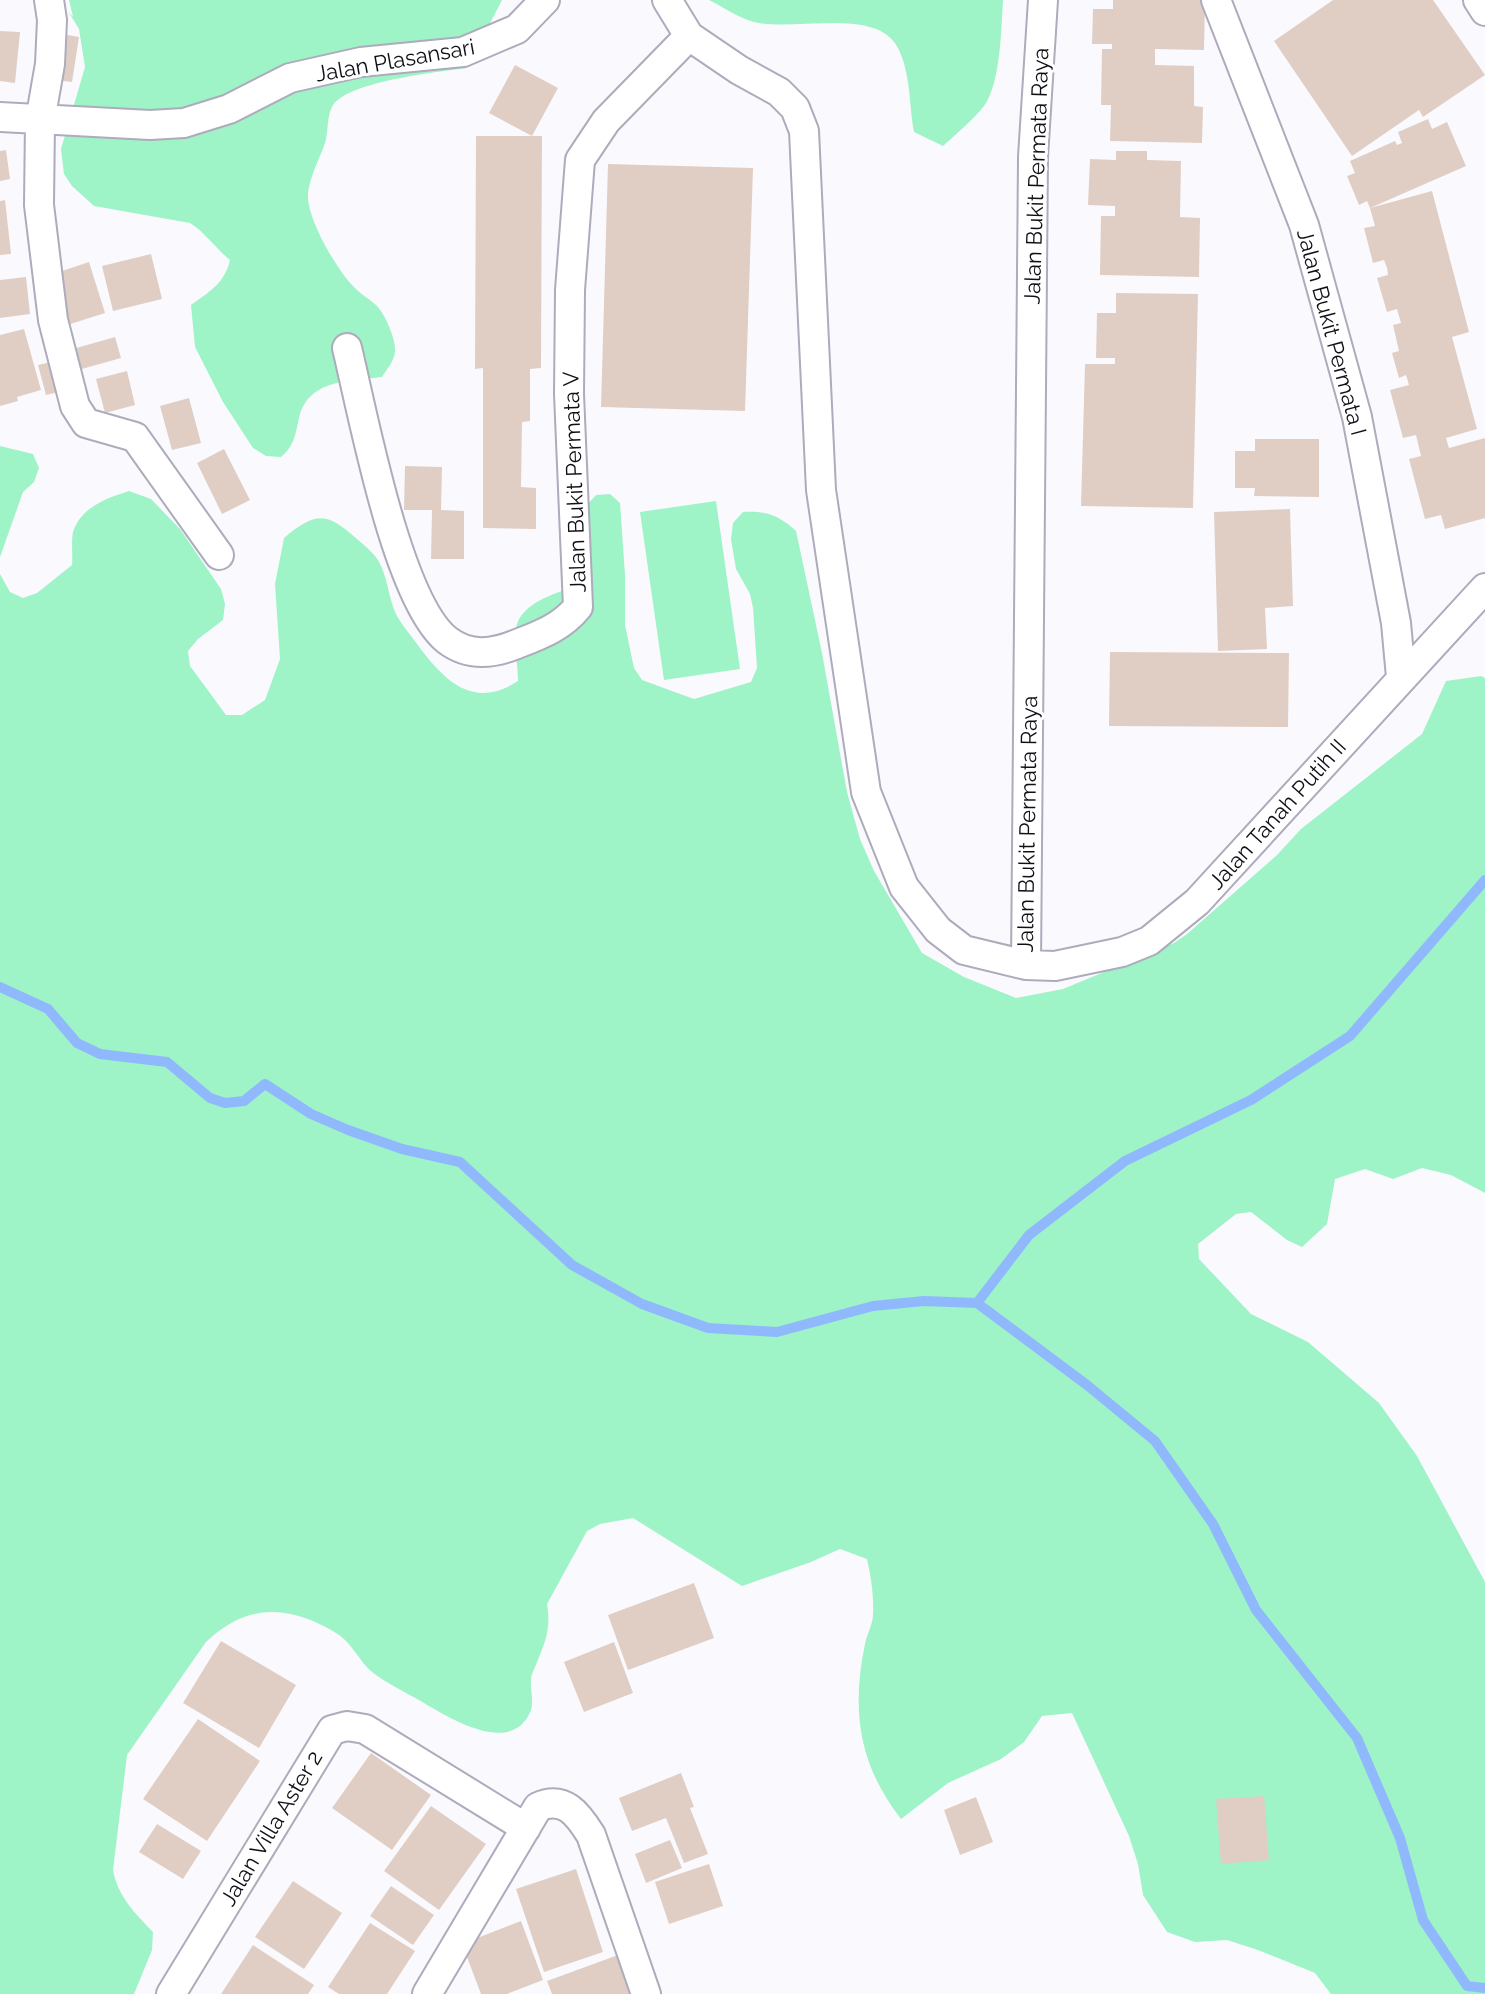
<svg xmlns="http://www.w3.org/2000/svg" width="1485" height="1994" viewBox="0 0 1485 1994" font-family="Raleway,sans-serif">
<rect width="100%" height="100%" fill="#fafafe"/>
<!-- green -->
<path fill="#9ef3c7" d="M69,0h433l-35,68c-29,4 -117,13 -134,37 -7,11 -4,29 -9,41 -6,15 -14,31 -16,47 -2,24 28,75 44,92 7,8 16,13 24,20 9,9 19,32 19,44 1,10 -8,20 -13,28 -32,4 -74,2 -83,41 -4,17 -4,27 -18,39l-15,-1 -13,-8 -30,-46 -28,-55 -4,-42c18,-13 34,-22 39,-45 -15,-12 -24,-27 -40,-37l-96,-17 -22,-20 -8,-12 -3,-25 24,-82 -6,-38 -11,-18 5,6z
M709,0h294c-2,29 -2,82 -19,106 -12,15 -27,27 -41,40l-29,-14c-5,-27 -3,-58 -16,-84 -21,-42 -105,-16 -144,-26 -15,-4 -31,-15 -45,-22z
M0,446l33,8 6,14 -5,14 -11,10 -23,65z
M129,491l22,8 29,30 41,60 4,15 -2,16 -25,19 -10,12 2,15 36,49h16l23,-15 15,-41 -5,-75 9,-46c32,-27 43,-26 73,1 10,9 19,15 24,27 7,15 8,33 15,48 5,10 14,20 21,30 26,35 55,67 101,37 0,-14 -5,-45 -1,-57 9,-26 51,-34 74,-43 3,-22 -3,-53 -4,-76l9,-10 14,-1 10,9 5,72v50l9,43 8,12 52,19 57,-17 6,-14 -4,-60 -3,-14 -14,-25 -5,-30 2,-16 10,-11c22,-2 37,4 53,19l26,122 25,139 13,47 14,32 48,82 42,24 52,21 47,-9 111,-46 13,-9 90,-79 24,-26 121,-95 24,-53 35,-5 4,2v515l-34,-18 -29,-7 -29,11 -28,-10 -30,10 -8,45 -25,23 -15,-7 -36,-28 -15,2 -38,30 1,15 52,55 57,28 71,61 38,53 68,126v412h-154l-16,-21 -57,-23 -31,-10 -32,2 -28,-10 -24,-37 -5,-31 -9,-28 -57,-123 -30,3 -18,26 -23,17 -53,24 -47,36c-42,-54 -50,-108 -36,-175 2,-10 8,-20 8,-30 1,-18 -2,-37 -6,-55l-27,-10 -29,13 -69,24 -109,-68 -33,6 -13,7 -40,73c4,23 -1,37 -10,58 -2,6 -6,12 -6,18 -1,9 3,20 0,30 -19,49 -85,6 -112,-10 -16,-9 -33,-17 -47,-28 -12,-10 -19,-27 -33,-37 -11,-8 -31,-17 -44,-20 -36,-9 -63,3 -89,27l-79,113 -14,115c5,27 22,43 40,62l-1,18 -18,44h-134v-1420l10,18 13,6 14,-5 35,-28c1,-10 -1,-23 1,-33 8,-25 34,-34 56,-41z
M716,501l24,168 -76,11 -24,-168z"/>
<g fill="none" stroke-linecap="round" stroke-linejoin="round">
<!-- stream -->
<path stroke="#90b9fd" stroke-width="10" d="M0,987l48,22 29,34 23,11 67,8 43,36 15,5 19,-2 21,-17 46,30 37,16 54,19 58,13 112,103 70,39 66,24 69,4 96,-26 51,-5 53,2 110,82 68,56 58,83 43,86 101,128 43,100 23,82 44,66 18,2
M977,1303l52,-68 96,-74 126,-61 99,-64 135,-156"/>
</g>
<!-- building -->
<path fill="#e0cec4" d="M1113,0h92l-1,50 -49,-1v16l39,1v40l9,1 -1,36 -92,-2 1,-36h-10l1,-56h10v-5h-20l1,-35h20z
M1333,0h100l52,75 -62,42 -4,-7 -67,46 -78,-115z
M0,31l20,1 -5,51 -15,-2z
M62,34l17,3 -7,45 -17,-2z
M515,65l43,23 -26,48 -43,-23z
M1428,119l4,10 15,-7 19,44 -96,42 -3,-7 -8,4 -12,-29 8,-3 -5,-12 45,-20 2,4 5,-2 -4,-11z
M476,136h66l-1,232 -11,1v52l-8,1 -1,65 15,1v41l-53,-1v-160l-8,1z
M6,150l4,29 -10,2v-30z
M1116,151h31v9l34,1 -1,56 20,1 -1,59 -99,-2 1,-59h14v-10l-27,-1 2,-46 26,1z
M608,164l145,4 -8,243 -144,-4z
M1432,191l37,141 -17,5 25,92 -31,9 3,10 36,-10v80l-40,11 -4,-14 -16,4 -16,-60 12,-3 -5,-21 -13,3 -13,-48 19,-5 -3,-10 -7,3 -7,-25 7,-2 -6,-26 8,-2 -4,-14 -10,3 -10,-34 11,-3 -1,-7 -3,-8 -11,3 -9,-35 11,-2 -5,-18z
M5,200l6,54 -11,1v-54z
M151,254l11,45 -49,12 -11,-45z
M89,262l16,51 -44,14 -11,-52z
M26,277l4,37 -30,4v-38z
M1116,293l82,1 -5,214 -112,-2 4,-142h30v-6h-19l1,-45h19z
M24,329l17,61 -24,7 1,4 -18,5v-71z
M115,337l6,21 -50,14 -5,-21z
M60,360l7,30 -21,5 -8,-30z
M127,371l8,34 -30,8 -9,-34z
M189,398l12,45 -29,7 -12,-44z
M1255,439h64v58l-65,-1 1,-8h-20v-37h20z
M224,449l26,51 -28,14 -25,-51z
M405,466l37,1 -1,43 23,1v48h-33l1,-49h-28z
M1290,509l3,97 -28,2 2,41 -49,2 -4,-139z
M1110,652l179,1 -1,74 -179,-1z
M694,1583l20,55 -86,32 -20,-55z
M221,1641l75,44 -37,63 -76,-45z
M614,1642l19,51 -49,19 -20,-50z
M198,1719l62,42 -53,80 -64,-42z
M371,1753l60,42 -39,55 -60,-42z
M681,1773l13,34 -4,1 18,46 -24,9 -18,-45 -34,13 -13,-33z
M1264,1796l5,64 -48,4 -5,-65z
M976,1797l17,45 -33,13 -16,-45z
M431,1806l55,38 -47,66 -55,-39z
M157,1824l44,27 -18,28 -44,-27z
M670,1840l12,28 -36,15 -11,-29z
M709,1864l14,42 -54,18 -14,-42z
M576,1869l27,83 -59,20 -28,-83z
M293,1881l49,32 -38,56 -49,-32z
M391,1886l43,29 -21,30 -43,-29z
M521,1921l22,59 -36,14h-26l-19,-50z
M370,1923l45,28 -28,43h-48l-11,-7z
M253,1945l61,40 -6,9h-87z
M618,1955l14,39h-80l-5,-13z"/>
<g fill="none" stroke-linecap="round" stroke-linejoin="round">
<defs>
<path id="minor" d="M49,0l3,20 -2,44 -10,57 -1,84 14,115 22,86 11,17 49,14 84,118
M667,0l22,36 50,34 40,22 16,16 9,23 17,359 45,302 38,95 34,43 26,20 62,15 7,-808 10,-157
M1216,0l88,225 53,192 39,206 5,54
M1478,0l7,11
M0,117l150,8 34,-2 45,-14 61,-31 71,-16 102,-10 54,-23 28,-29
M347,348c16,66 50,252 100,292 22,17 46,14 70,4 23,-9 45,-17 61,-37l-9,-213 1,-104 10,-130 26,-39 83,-85
M1026,965l29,1 67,-14 27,-11 48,-39 288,-314
M171,1994l161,-264 15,-4 18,3 161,99
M427,1994l111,-187c26,-12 40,7 53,28l55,159"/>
</defs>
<!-- minor casing -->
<use href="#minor" stroke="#adabbc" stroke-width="32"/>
<!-- minor -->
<use href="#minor" stroke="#fff" stroke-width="28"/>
</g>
<g text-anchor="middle" stroke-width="6" stroke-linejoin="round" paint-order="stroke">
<!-- street labels -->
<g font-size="22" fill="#100f15" stroke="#fff">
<text transform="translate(395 60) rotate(-10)" y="8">Jalan Plasansari</text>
<text transform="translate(1036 176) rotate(-88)" y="8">Jalan Bukit Permata Raya</text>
<text transform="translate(1332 332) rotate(75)" y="8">Jalan Bukit Permata I</text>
<text transform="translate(574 482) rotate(-92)" y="8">Jalan Bukit Permata V</text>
<text transform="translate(1277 814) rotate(-48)" y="8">Jalan Tanah Putih II</text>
<text transform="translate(1027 824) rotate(-89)" y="8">Jalan Bukit Permata Raya</text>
<text transform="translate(271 1828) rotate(-59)" y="8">Jalan Villa Aster 2</text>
</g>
</g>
</svg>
